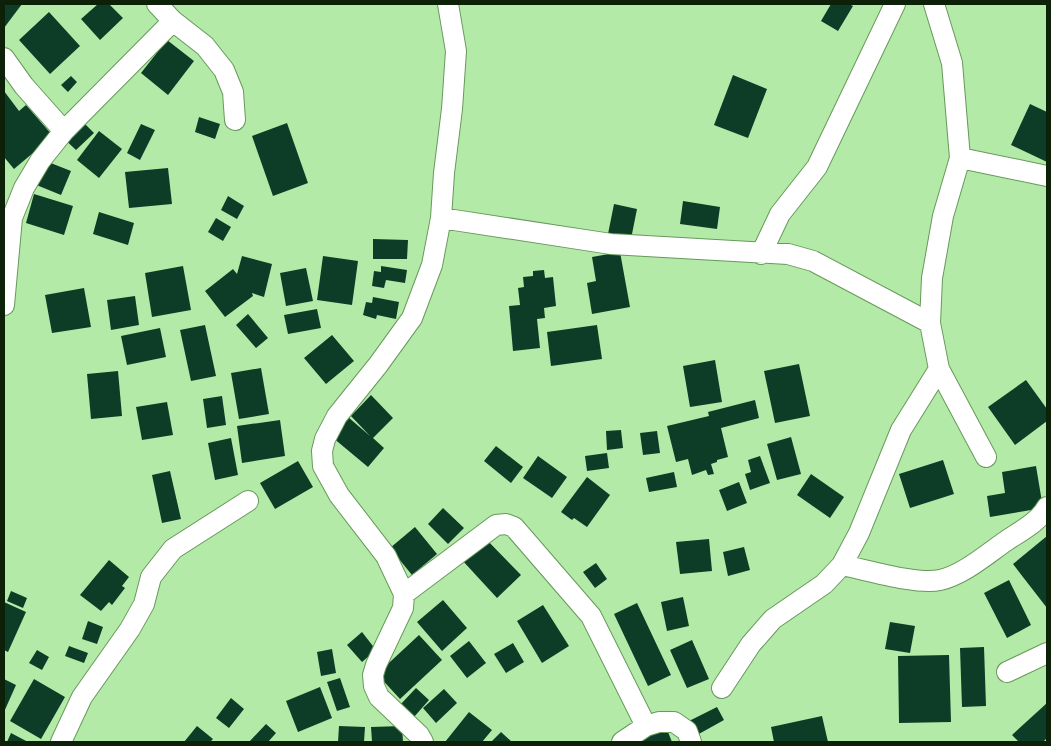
<svg xmlns="http://www.w3.org/2000/svg" width="1051" height="746" viewBox="0 0 1051 746" font-family="'Alegreya Sans',sans-serif">
<rect width="100%" height="100%" fill="#b4eaa8"/>
<!-- building -->
<path fill="#0d3c27" d="M4,4h18l-18,24z
M98,4h11l14,14 -23,22 -19,-21z
M831,4h18l4,2 -15,25 -17,-10z
M49,12l31,34 -30,28 -31,-34z
M167,40l27,21 -26,34 -27,-22z
M733,75l34,14 -19,49 -34,-13z
M71,76l6,6 -9,10 -7,-7z
M4,91l15,20 7,-6 27,31 -39,33 -10,-12z
M1030,104l17,8v50l-36,-17z
M77,116l17,17 -18,17 -17,-16z
M199,117l21,7 -5,15 -20,-7z
M287,123l21,60 -35,13 -21,-60z
M141,124l14,6 -15,30 -13,-7z
M99,131l23,18 -23,29 -22,-18z
M43,160l28,11 -10,24 -27,-11z
M168,168l4,36 -43,4 -4,-36z
M34,194l39,12 -9,29 -38,-12z
M228,196l16,10 -7,13 -16,-9z
M683,201l37,6 -3,22 -37,-5z
M614,204l23,5 -7,35 -23,-5z
M99,212l35,11 -6,22 -35,-11z
M216,218l15,9 -8,14 -15,-9z
M373,239l35,1 -1,19h-34z
M620,252l10,55 -38,7 -5,-31 9,-2 -4,-24z
M242,256l30,8 -8,33 -12,-4 1,3 -28,21 -20,-26 28,-22 4,5z
M323,256l35,5 -6,44 -35,-5z
M183,266l8,44 -39,7 -7,-44z
M381,266l26,4 -2,13 -19,-3 -2,8 -12,-2 2,-15 7,1z
M306,268l7,33 -27,5 -6,-33z
M544,270l1,8 8,-1 3,29 -12,2 1,10 -8,1 3,29 -27,3 -4,-45 11,-1 -2,-17 6,-1 -1,-10 10,-1v-5z
M84,288l7,39 -39,6 -7,-38z
M135,296l4,29 -28,5 -4,-30z
M373,297l26,5 -3,17 -19,-4 -1,4 -13,-4 3,-13 6,1z
M317,309l4,19 -33,6 -4,-19z
M248,314l20,24 -12,10 -20,-23z
M205,325l11,51 -25,5 -11,-51z
M597,325l5,34 -51,7 -4,-34z
M160,328l6,29 -39,8 -6,-29z
M332,335l22,26 -28,23 -22,-26z
M715,360l7,42 -32,5 -7,-41z
M799,364l11,52 -35,7 -11,-52z
M261,368l8,46 -30,5 -8,-46z
M118,371l4,45 -31,3 -4,-45z
M1026,380l21,29v12l-32,24 -27,-38z
M371,395l22,23 -20,20 11,10 -16,19 -36,-30 16,-20 22,19 -19,-20z
M222,396l4,29 -19,3 -4,-29z
M755,400l4,18 -38,10 7,29 -11,3v2l-6,2 3,10 -6,1 -2,-5 -14,5 -4,-16 -12,3 -9,-36 42,-10 -1,-4z
M167,402l6,33 -31,5 -6,-33z
M280,420l5,36 -43,7 -5,-37z
M621,430l2,18 -16,2 -1,-19z
M657,431l3,22 -17,2 -3,-22z
M791,437l10,37 -24,6 -10,-36z
M231,438l7,37 -23,5 -7,-37z
M496,446l27,21 -12,16 -27,-22z
M607,453l2,15 -22,3 -2,-15z
M538,456l29,21 -15,21 -29,-20z
M760,456l10,27 -20,7 -5,-16 6,-2 -3,-12z
M943,460l11,34 -44,14 -11,-34z
M298,461l15,26 -38,22 -15,-26z
M1036,466l7,42 -53,9 -3,-21 18,-3 -3,-21z
M170,471l11,48 -19,4 -10,-48z
M674,472l3,15 -28,5 -3,-14z
M811,474l33,23 -14,21 -33,-23z
M587,477l23,18 -23,32 -13,-9 -2,2 -11,-8z
M739,482l8,21 -20,8 -8,-21z
M443,508l21,20 -16,16 -20,-20z
M415,527l22,27 -25,21 -22,-27z
M1047,536v72l-34,-44z
M485,538l36,37 -24,23 -35,-38z
M709,539l3,32 -32,3 -4,-32z
M744,547l6,23 -22,6 -5,-24z
M109,560l20,17 -7,9 3,2 -13,17 -3,-3 -8,9 -21,-16z
M596,563l11,16 -12,9 -12,-16z
M1009,580l22,45 -24,13 -23,-45z
M11,591l16,7 -4,10 -16,-7z
M683,597l6,29 -22,5 -6,-29z
M443,600l24,28 -25,23 -25,-29z
M4,602l22,10 -18,40 -4,-2z
M637,603l34,72 -23,11 -34,-72z
M543,605l26,41 -27,17 -25,-42z
M88,621l15,6 -6,17 -15,-5z
M890,622l25,4 -5,27 -25,-4z
M362,632l14,18 -14,12 -15,-17z
M419,635l23,25 -42,39 -23,-25z
M692,640l17,39 -22,9 -17,-38z
M469,641l17,22 -19,15 -17,-22z
M513,643l11,19 -18,11 -12,-19z
M69,646l19,7 -4,10 -19,-7z
M984,647l2,59 -24,1 -2,-59z
M332,649l4,24 -15,3 -4,-24z
M37,650l12,7 -7,13 -13,-7z
M949,655l2,67 -52,1 -1,-67z
M340,678l10,29 -13,4 -10,-29z
M4,679l12,6 -12,27z
M34,679l31,18 -24,42 -31,-18z
M320,687l12,31 -34,14 -12,-31z
M416,688l13,12 -15,17 -14,-12z
M444,689l13,14 -21,20 -13,-15z
M231,698l13,11 -15,19 -13,-10z
M1047,703v35l-4,4h-24l-7,-7z
M717,707l7,13 -27,15 -8,-14z
M469,712l23,18 -10,12h-37z
M822,716l6,26h-54l-3,-15z
M266,724l10,9 -8,9h-19z
M197,726l16,13 -3,3h-26z
M339,726l26,1 -1,15h-26z
M402,726l1,16h-31l-1,-15z
M666,727l6,15h-42z
M501,732l11,10h-21z
M11,733l17,9h-21z"/>
<g fill="none" stroke-linecap="round" stroke-linejoin="round">
<defs>
<path id="minor" d="M157,4l16,17 32,25 19,24 9,22 2,28
M934,4l18,59 8,95 -17,58 -11,62 -2,45 9,46 47,88
M4,58l20,28 40,45
M960,158l87,18
M441,218l170,26 177,10 25,7 117,62
M761,254l19,-40 37,-47 78,-163
M4,305l8,-87 12,-30 16,-27 24,-30 109,-110
M842,565c25,5 75,20 98,15 23,-5 47,-26 66,-39 13,-9 33,-19 41,-34
M404,594l92,-69 10,-1 8,3 77,89 55,110
M1007,672l40,-19
M722,688l29,-44 22,-25 51,-35 18,-19 17,-32 42,-103 38,-61
M61,742l21,-45 48,-68 14,-25 7,-27 22,-28 75,-48
M423,742l-4,-7 -40,-38 -5,-11 -1,-11 3,-10 27,-57 1,-14 -18,-38 -47,-61 -16,-29 -1,-15 3,-12 12,-23 41,-51 34,-47 20,-53 9,-47 3,-45 8,-64 4,-58 -8,-47
M622,742l24,-16 13,-4h15l13,9 4,11"/>
</defs>
<!-- minor casing -->
<use href="#minor" stroke="#67995b" stroke-width="22"/>
<!-- minor -->
<use href="#minor" stroke="#fff" stroke-width="20"/>
</g>
<!-- border -->
<rect width="1051" height="746" fill="none" stroke="#0d2108" stroke-width="10"/>
</svg>
